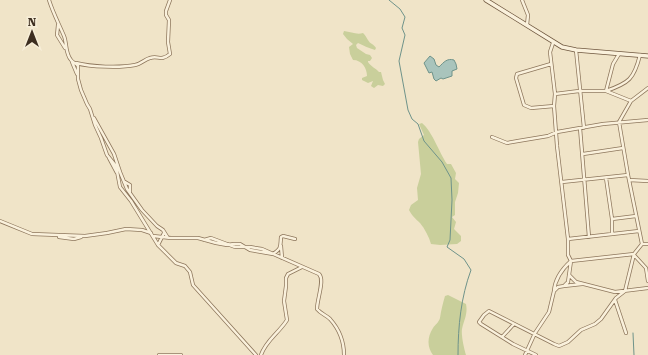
<svg xmlns="http://www.w3.org/2000/svg" width="648" height="355" viewBox="0 0 648 355" font-family="'Roboto Serif',serif">
<rect width="100%" height="100%" fill="#f0e4c8"/>
<!-- green -->
<path fill="#c9cf9b" d="M344,31c7,1 13,4 19,2 3,3 3,4 5,7 2,4 6,4 8,8l-1,2c-6,-2 -11,-4 -17,-7l-2,2 1,3 9,6 4,1 2,3 -2,3h-2v1c3,5 8,6 11,10h2l2,8 2,4 -2,2 -5,-1 -4,3 -3,-2 2,-5 -5,2 -6,-3v-2l5,-2c0,-8 -5,-16 -14,-16l-3,-6 -1,-7 4,-3 -6,-5 -4,-5z
M422,123c10,8 17,29 25,41h4l5,9 -1,6 4,4 -1,10 -3,9v13l-3,2 4,5 -2,7 7,7v5l-4,3 -17,1 -9,-1c-2,-7 -6,-15 -11,-21 -4,-4 -8,-7 -11,-13l2,-5 7,-5 -1,-12 4,-14 -3,-32 1,-3 5,-4 -5,-11z
M448,295l18,9c2,10 -2,16 -4,25 -1,6 2,20 4,26h-33c-6,-8 -6,-18 0,-27 2,-3 6,-6 7,-10 1,-8 3,-15 5,-22z"/>
<!-- water -->
<path fill="#a9c4bc" stroke="#6f938a" d="M430,56l4,3 2,6 3,2c5,-5 8,-9 15,-7l2,4 1,5 -5,2v5l-9,3 -2,-1 -5,3 -2,-2 -2,-7 -3,1 -5,-10z"/>
<g fill="none" stroke-linecap="round" stroke-linejoin="round">
<!-- stream -->
<path stroke="#6f938a" stroke-width="1" d="M389,0l11,9 5,8 -3,11 3,7 -6,26 9,49 4,9 6,5 6,17 18,21 9,16 1,22 -2,40 -3,7 17,12 7,11c-10,27 -13,56 -13,85
M633,333l1,22"/>
<defs>
<path id="minor" d="M49,0c4,13 10,24 15,36 3,7 1,17 7,24 2,3 5,3 7,6v13l3,11 6,14 3,5 5,16 6,13 6,17 9,11 4,21 11,14 27,44 18,18 9,3 5,6 3,13 63,70
M522,0l6,15 -1,10
M58,25l-1,10 8,13
M576,50l8,78
M72,62l5,12
M76,63c15,4 44,5 59,2 6,-1 10,-6 15,-7 9,-3 10,4 20,-4l-2,-12 1,-22 -3,-5v-4l4,-11
M551,64l-34,10 -1,4 8,27 7,3 23,-2
M555,94l24,-3h27l7,-27 6,-10
M631,101l-25,-10c23,-8 28,-12 34,-36
M94,118l20,36 6,18 7,17 15,21 15,16 6,4 5,8
M580,128l9,109
M492,137l15,6 11,-2 30,-5 9,-4 46,-8 45,-4
M583,154l40,-6
M109,158l8,15
M606,178l6,41v15
M629,180l19,1
M125,182l5,3v7
M562,182l66,-7
M612,219l24,-3
M0,221l32,13 53,2 22,-3 19,-4 16,1 9,3
M153,236l18,2h27l18,5 11,2 7,-1h6l10,6 23,4c9,-6 7,-7 8,-17l2,-1 12,3
M59,237l15,2 7,-2
M568,239l71,-8
M204,240l7,-2 24,9h15l12,2 57,25c6,6 -2,25 -2,35 4,5 9,6 13,10 9,10 14,23 14,36
M642,244h6
M158,245l6,-12
M281,246l1,12
M634,255l12,13 2,13
M569,275l7,7 39,10 33,-4
M564,286l18,-2
M554,291c1,-12 8,-22 17,-30l63,-7 8,-10 -14,-69 -9,-53 12,-21 17,-13
M615,300l11,33
M502,337l12,-13
M159,355h22
M261,355c5,-15 18,-22 26,-35l-3,-19 2,-15v-8l2,-4 14,-7
M525,355l10,-22 14,-21 5,-21 4,-4 6,-1 4,-4 3,-21 -3,-6v-16l-11,-93 -3,-40 1,-12 -5,-42 3,-9
M536,355l-23,-11 -32,-20 -2,-2 5,-7 5,-4 65,33 5,2 9,-4 13,-12 14,-6 6,-5 15,-21 9,-7 9,-37"/>
<path id="secondary" d="M486,0l76,47 14,3 72,6"/>
</defs>
<!-- minor casing -->
<use href="#minor" stroke="#8d765c" stroke-width="4"/>
<!-- secondary casing -->
<use href="#secondary" stroke="#6f573f" stroke-width="5"/>
<!-- minor -->
<use href="#minor" stroke="#faf1dc" stroke-width="2.5"/>
<!-- secondary -->
<use href="#secondary" stroke="#faf1dc" stroke-width="3.5"/>
</g>
<!-- north arrow -->
<g transform="translate(32 32)" stroke="#f7eed8" stroke-width="3" paint-order="stroke">
<path d="M0-3L7 15L0 10L-7 15Z" fill="#3d2e20"/>
<text y="-6" font-size="11" font-weight="bold" text-anchor="middle" fill="#3d2e20">N</text>
</g>
</svg>
